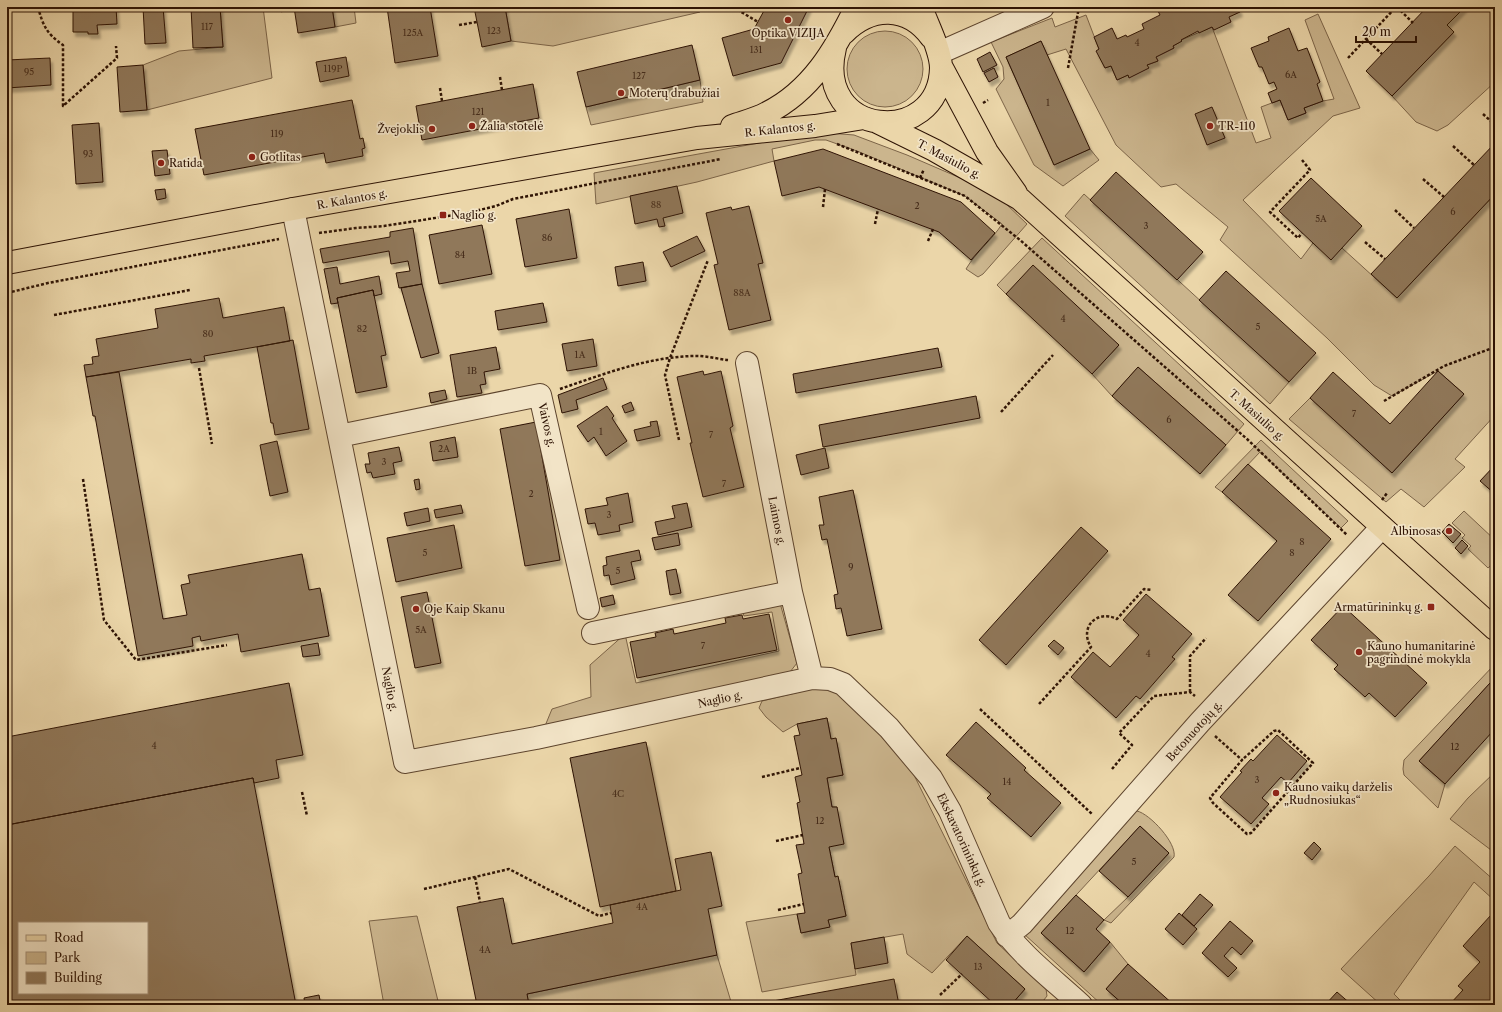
<svg xmlns="http://www.w3.org/2000/svg" width="1502" height="1012" viewBox="0 0 1502 1012" font-family="'Libre Caslon Text',serif">
<defs>
<filter id="shadow"><feDropShadow dx="2.5" dy="4.5" stdDeviation="1" flood-color="#0004"/></filter>
</defs>
<rect width="100%" height="100%" fill="#ebd6a9"/>
<filter id="stains"><feTurbulence type="fractalNoise" baseFrequency=".005" numOctaves="4"/><feColorMatrix values="0 0 0 0 .2 0 0 0 0 .09 0 0 0 0 .02 0 0 0 .5 -.17"/></filter>
<radialGradient id="worn" r=".72"><stop offset=".6" stop-color="#630" stop-opacity="0"/><stop offset="1" stop-color="#630" stop-opacity=".3"/></radialGradient>
<!-- green -->
<path fill="#cbb58d" stroke="#7c6448" d="M220,7h43l9,71 -125,32 -4,-45 36,-14 44,-4z
M332,7h22l2,16 -21,4z
M505,7h191l4,5 -147,34 -42,-5z
M1465,7h30v75l-47,43 -11,6 -21,-9 -24,-26 62,-64 -7,-7z
M1318,14l42,94 -27,8 -90,84 58,59 12,-16 29,5 55,50 98,-104v221l-40,44 10,8 -41,40 -23,-18 -15,13 -97,-83 21,-21 82,75 72,-79 -26,-23 -46,25 -18,-11 -47,-47 -107,-98 8,-13 -52,-43 -15,3 -45,-42 -50,-96 -19,6 -6,-14 -35,16 48,108 36,-16 9,11 -36,26 -29,-21 -38,-76 8,-10 -1,-12 -12,-25 61,-24 3,9 31,-12 13,34 -2,2 8,17 6,-2 6,14 11,-5 1,2 19,-9 -1,-3 11,-4 -2,-4 18,-9 -1,-2 9,-5 -1,-1 31,-13 44,116 15,-5 -10,-31 19,-7 8,20 18,-7 -2,-5 19,-7 11,-2 -29,-79z
M847 69a38 38 0 1 1 76 0a38 38 0 1 1-76 0Z
M700,80l3,22 -112,23 -5,-18z
M829,133l25,2 53,20 65,28 30,17 25,24 -44,50 -5,3 -12,-8c10,-17 26,-29 36,-45l-37,-28 -108,-45 -31,-11h-11l-43,9 2,12 -77,21 -101,22 -2,-31 209,-38z
M1084,194l205,188 -19,22 -205,-188z
M1042,238l202,186 -18,21 -88,-78 -26,29 -20,-22 27,-29 -113,-51 -9,-9z
M1261,440l87,81 -7,7 -81,-76 -38,40 -7,-5z
M1464,511l31,29v22l-7,6 -20,-19 3,-3 -9,-8 3,-3 -13,-12z
M780,603l17,60 -7,9 -245,54 7,-17 39,-12 -1,-32 35,-31 11,49 143,-32 -7,-39 -28,4 -3,-8z
M1495,664v23l-5,-4 -71,78 26,23 -7,24 -34,-33 -1,-6 1,-9z
M816,688l17,2 20,13 60,70 84,170 49,46 1,7 -7,9h-29l14,-16 -58,-53 -35,37 -25,-19 -4,-20 -52,9 5,32 -94,17 -16,-70 51,-8 4,19 28,-6 -1,-7 18,-4 -8,-39h-3l-6,-30 8,-40h-5l-5,-29 16,-3 -7,-36h-5l-4,-21 -30,6 -14,8 -17,-15 -7,-9 3,-7z
M1495,772v80l-4,-2 -41,-31 18,-21z
M1137,811c13,3 40,32 37,46l-63,66 -7,-3 24,-23 41,-44 -29,-27 -99,107 43,39 26,-30 18,22 -22,25 18,16h-22l-78,-71 107,-122z
M1455,846l40,35v20l-21,-19 -80,112 11,11h-24l-40,-36 88,-93z
M417,916l22,89h-55l-15,-84z
M717,955l15,50h-203l-2,-11z"/>
<!-- building -->
<path fill="#90785a" stroke="#2e1304" fill-rule="evenodd" filter="url(#shadow)" d="M73,7h43l1,17 -20,1 1,9h-10v-2h-15z
M143,7h20l3,36 -21,1z
M191,7h29l3,40 -30,1z
M294,7h38l3,20 -37,6z
M387,7h43l8,49 -43,7z
M474,7h31l6,34 -29,6z
M766,7h43l-28,56 -48,13 -11,-38 32,-9z
M1168,7h70l2,5 -11,5 2,5 -17,8 -2,-3 -13,6 -1,-2 -17,9 1,1 -9,5 1,2 -18,9 2,4 -11,4 2,3 -20,10 -1,-3 -11,5 -6,-14 -6,2 -9,-17 3,-2 -5,-12 18,-9 5,11 9,-4 1,2 17,-8 -2,-5 18,-9 -2,-4z
M1427,7h38l-18,18 7,7 -62,64 -26,-25z
M1289,28l9,23 9,-3 13,34 -3,2 6,17 -19,7 2,5 -18,7 -8,-20 -8,3 -4,-10 9,-4 -3,-7 -5,2 -7,-17h-3l-8,-19 18,-7 -1,-4z
M1041,41l49,108 -36,16 -48,-108z
M692,45l8,35 -114,27 -9,-35z
M990,52l7,13 -14,7 -6,-13z
M346,57l3,19 -29,6 -4,-20z
M50,58l1,27 -44,3v-28z
M143,65l4,45 -27,2 -3,-45z
M994,68l4,9 -9,5 -5,-9z
M533,84l6,34 -117,22 -6,-34z
M352,100l8,39 3,-1 2,10 -3,1 1,7 -37,7 -2,-10 -120,22 -9,-46z
M1212,107l13,31 -18,7 -12,-31z
M99,123l4,59 -27,2 -4,-59z
M1495,143v51l-98,104 -26,-24z
M823,149l138,53 34,31 -24,27 -32,-28 -120,-45 -37,9 -8,-35z
M167,150l3,24 -15,2 -3,-25z
M1116,172l87,80 -26,28 -87,-80z
M1311,178l51,48 -31,34 -52,-49z
M677,186l6,27 -20,5 2,8 -6,1 -2,-8 -22,5 -5,-28z
M165,189l1,9 -9,2 -2,-10z
M749,206l14,57 -5,1 13,56 -42,10 -15,-65 4,-1 -12,-51 25,-6 1,3z
M569,209l8,49 -52,9 -9,-48z
M482,225l10,49 -53,10 -10,-49z
M413,228l9,56 -23,4 -3,-15 14,-2 -2,-10 -17,3 -2,-13 -66,12 -3,-14 70,-12v-5z
M697,236l8,15 -34,16 -8,-15z
M643,262l3,19 -28,5 -3,-19z
M1033,265l86,80 -27,29 -86,-80z
M337,267l3,17 39,-8 3,18 -8,2 -1,-6 -36,8 1,5 -7,1 -7,-35z
M1226,271l90,82 -27,29 -90,-82z
M422,284l17,69 -18,5 -20,-70z
M373,290l13,65 -5,1 6,31 -31,6 -19,-95z
M219,298l4,20 61,-11 6,34 -86,15 1,5 -14,2v-4l-105,18 -2,-12 9,-1 -1,-7 7,-1 -3,-17 62,-11 -3,-19z
M543,303l4,19 -49,8 -3,-19z
M593,339l4,27 -30,5 -5,-27z
M293,340l16,89 -34,6 -2,-12h-2l-14,-76z
M496,347l4,22 -16,3 2,12 -6,1 2,8 -25,4 -7,-42z
M938,348l4,19 -146,26 -3,-19z
M1138,367l88,78 -26,29 -88,-78z
M703,371l1,4 17,-4 12,55 -3,2 14,59 -41,10 -13,-54h2l-15,-66z
M1438,371l26,23 -72,79 -82,-75 23,-26 57,52z
M119,372l44,247 24,-4 -6,-30 9,-2 -2,-8 114,-21 7,36 11,-2 9,48 -88,16 -3,-18 -37,7 -1,-5 -8,2 1,8 -55,10 -43,-240h-2l-7,-39z
M603,378l4,11 -31,11 2,9 -16,4 -4,-18z
M445,390l2,9 -16,4 -2,-10z
M976,396l4,22 -157,29 -4,-22z
M631,402l3,8 -9,3 -3,-7z
M607,406l7,10 -2,2 15,23 -21,15 -12,-19 -6,5 -11,-16z
M657,421l3,15 -23,5 -3,-11 17,-4 -1,-4z
M536,422l24,138 -35,6 -25,-137z
M455,437l3,20 -25,4 -3,-19z
M277,441l11,51 -18,4 -10,-51z
M399,447l3,14 -9,2 2,11 -22,4 -2,-6 -4,1 -2,-9h5l-2,-11z
M825,448l4,20 -28,7 -5,-20z
M1248,464l83,75 -73,82 -30,-26 49,-54 -55,-49z
M1495,465v29l-15,-13z
M419,479l1,10 -4,1 -2,-10z
M853,490l29,139 -35,7 -6,-28 -5,1 -2,-14 4,-1 -11,-55 -5,1 -3,-15h5l-5,-28z
M628,493l5,29 -14,3 1,6 -22,4 -3,-12 -7,1 -3,-15 23,-4 -2,-7z
M687,503l5,24 -34,8 -3,-13 20,-4 -3,-12z
M461,505l2,8 -27,5 -2,-8z
M428,508l2,13 -23,5 -3,-13z
M1449,524l12,10 -8,9 -11,-11z
M454,525l8,43 -66,14 -9,-44z
M1081,527l27,24 -102,114 -27,-25z
M678,533l2,12 -25,5 -3,-12z
M1462,540l6,6 -7,8 -6,-6z
M639,550l2,10 -10,2 4,17 -24,6 -2,-10 -5,1 -1,-10 4,-1 -1,-8z
M676,569l5,24 -11,2 -4,-24z
M427,592l14,71 -26,5 -14,-71z
M1146,594l46,40 -20,23 3,2 -35,40 -4,-3 -20,22 -45,-41 22,-25 17,15 29,-32 -16,-15z
M613,595l2,9 -13,3 -2,-9z
M1343,606l84,77 -32,34 -26,-24 -4,4 -31,-28 4,-4 -27,-25z
M769,614l8,36 -140,28 -7,-36 26,-5 -1,-4 18,-4 1,5 52,-11 -1,-5 17,-3 1,4z
M1054,640l10,8 -6,7 -10,-9z
M318,643l2,12 -17,2 -2,-11z
M289,683l14,72 -27,5 3,18 -25,5 -1,-5 -246,47v-88z
M1490,683l5,4v46l-2,-2 -48,53 -26,-23z
M827,718l4,21 5,-1 7,37 -16,3 5,29h5l7,37 -15,3 6,30 3,-1 8,40 -18,4 2,7 -29,6 -4,-19 8,-1 -7,-39 4,-1 -6,-28 8,-1 -7,-41 3,-1 -5,-25 7,-2 -8,-39 6,-1 -3,-11z
M976,722l50,46 -2,2 37,33 -30,34 -44,-39 4,-4 -45,-39z
M1277,735l30,26 -19,22 -7,-6 -19,21 7,6 -18,20 -31,-27 22,-25 -2,-1 11,-12 2,2z
M646,742l30,149 -76,16 -30,-149z
M253,778l43,227h-289v-180zM19,923h128v70h-128z
M1140,826l29,27 -41,44 -29,-26z
M1314,842l7,7 -9,11 -8,-7z
M711,852l11,54 -14,3 9,46 -190,39 2,11h-52l-20,-98 46,-9 9,46 101,-21 -3,-18 71,-15 -6,-31z
M1200,894l13,11 -19,21 -12,-11z
M1076,895l28,25 -8,9 14,13 -26,30 -43,-39z
M1179,913l18,16 -14,16 -18,-16z
M1491,915l4,4v86h-46l14,-15 -5,-4 22,-24 -17,-16z
M1230,921l23,20 -12,14 -9,-8 -8,9 13,12 -9,9 -26,-24z
M967,936l58,53 -14,16h-16l-49,-45z
M884,937l4,26 -33,6 -4,-26z
M1128,964l46,41h-50l-18,-16z
M894,979l5,26h-148z
M1337,992l15,13h-27z
M319,995l2,10h-16l-1,-7z"/>
<g fill="none" stroke-linecap="round" stroke-linejoin="round">
<defs>
<path id="minor" d="M939,53l104,-46
M293,209l112,553 131,-24 276,-60 18,1 13,5 46,44 42,50 19,33 49,112c21,32 54,56 82,82
M747,363l44,229 21,86
M339,436l201,-41 48,213
M593,633l198,-41
M1007,936l15,-12 178,-202 182,-195"/>
<path id="primary" d="M844,33c27,-27 63,-28 87,4
M835,48c-22,90 104,100 106,20 0,-18 -14,-44 -20,-61
M941,66l46,86 29,41
M877,122l57,28 86,49 475,430
M732,126c11,-4 24,-7 35,-13 44,-22 68,-63 89,-106
M7,263l286,-54 404,-71 118,-12 49,-8"/>
</defs>
<!-- minor casing -->
<use href="#minor" stroke="#5d442d" stroke-width="24"/>
<!-- primary casing -->
<use href="#primary" stroke="#2e1304" stroke-width="24"/>
<!-- path -->
<path stroke="#2e1304" stroke-width="2.5" stroke-dasharray="3 2" stroke-linecap="butt" d="M38,7c5,19 9,27 25,38v61l54,-48 -1,-12
M456,7v1
M733,7l25,15
M1397,7l16,16
M281,11l13,-2
M459,25l18,-3
M1366,39l16,15
M1348,58l48,-51
M1068,68l11,-61
M500,77l2,13
M440,88l2,13
M983,103l5,-3
M1483,114l12,11
M837,144l128,52 55,44 227,199 100,96
M1453,146l21,19
M1302,160l8,10 -40,42 28,26 4,-5
M920,178l4,-9
M1423,179l21,18
M823,207l2,-18
M1395,210l19,18
M875,224l3,-15
M319,233l37,-5 28,-2 83,-13 29,-7 17,-7 208,-40
M928,241l5,-12
M1365,242l20,17
M7,293l41,-10 231,-44
M54,315l136,-25
M199,368l13,76
M560,389c44,-15 90,-33 137,-33 10,0 21,3 31,4
M1384,401l60,-35 51,-19
M1001,412l52,-57
M679,440l-14,-65 5,-17 38,-98
M83,479l21,141 32,40 91,-15
M1382,500l5,-7
M1190,692v-36l16,-18
M1039,704l52,-57c-12,-19 5,-38 26,-28l27,-30 8,1
M980,709l112,105
M1215,736l27,24 -32,38 3,5 34,31 4,-1 62,-70 -35,-33 -4,1 -32,29
M1112,769l20,-24 -13,-12 35,-37 36,-4 5,4
M762,777l38,-9
M302,792l5,24
M776,841l27,-6
M475,877l5,25
M424,889l85,-20 90,47 12,-3
M778,910l26,-6
M940,995l22,-21
M987,1005l3,-4"/>
<!-- minor -->
<use href="#minor" stroke="#f2e4c7" stroke-width="22"/>
<!-- primary -->
<use href="#primary" stroke="#ebd6a9" stroke-width="22"/>
</g>
<!-- markers -->
<g fill="#8f2418" stroke="#f2e4c7" stroke-width="1.5">
<circle cx="788" cy="20" r="4"/>
<circle cx="621" cy="93" r="4"/>
<circle cx="472" cy="126" r="4"/>
<circle cx="1210" cy="126" r="4"/>
<circle cx="432" cy="129" r="4"/>
<circle cx="252" cy="157" r="4"/>
<circle cx="161" cy="163" r="4"/>
<rect x="439" y="211" width="8" height="8" rx="2"/>
<circle cx="1449" cy="531" r="4"/>
<rect x="1427" y="603" width="8" height="8" rx="2"/>
<circle cx="416" cy="609" r="4"/>
<circle cx="1359" cy="652" r="4"/>
<circle cx="1276" cy="793" r="4"/>
</g>
<g text-anchor="middle" stroke-width="3.5" stroke-linejoin="round" paint-order="stroke">
<!-- number labels -->
<g font-size="9" fill="#462c1a">
<text x="207" y="30">117</text>
<text x="494" y="34">123</text>
<text x="413" y="36">125A</text>
<text x="1137" y="46">4</text>
<text x="756" y="53">131</text>
<text x="333" y="72">119P</text>
<text x="29" y="75">95</text>
<text x="1291" y="78">6A</text>
<text x="639" y="79">127</text>
<text x="1048" y="106">1</text>
<text x="478" y="115">121</text>
<text x="277" y="137">119</text>
<text x="88" y="157">93</text>
<text x="656" y="208">88</text>
<text x="917" y="209">2</text>
<text x="1453" y="215">6</text>
<text x="1321" y="222">5A</text>
<text x="1146" y="229">3</text>
<text x="547" y="241">86</text>
<text x="460" y="258">84</text>
<text x="742" y="296">88A</text>
<text x="1063" y="322">4</text>
<text x="1258" y="330">5</text>
<text x="362" y="332">82</text>
<text x="208" y="337">80</text>
<text x="580" y="358">1A</text>
<text x="472" y="374">1B</text>
<text x="1354" y="417">7</text>
<text x="1169" y="423">6</text>
<text x="601" y="435">1</text>
<text x="711" y="438">7</text>
<text x="444" y="452">2A</text>
<text x="384" y="465">3</text>
<text x="724" y="487">7</text>
<text x="531" y="497">2</text>
<text x="609" y="518">3</text>
<text x="1302" y="545">8</text>
<text x="425" y="556">5</text>
<text x="1292" y="556">8</text>
<text x="851" y="570">9</text>
<text x="618" y="574">5</text>
<text x="421" y="633">5A</text>
<text x="703" y="649">7</text>
<text x="1148" y="657">4</text>
<text x="154" y="749">4</text>
<text x="1455" y="750">12</text>
<text x="1257" y="783">3</text>
<text x="1007" y="785">14</text>
<text x="618" y="797">4C</text>
<text x="820" y="824">12</text>
<text x="1134" y="865">5</text>
<text x="642" y="910">4A</text>
<text x="1070" y="934">12</text>
<text x="485" y="953">4A</text>
<text x="978" y="970">13</text>
</g>
<!-- poi labels -->
<g font-size="11" fill="#2e1304" stroke="#f2e4c7" text-anchor="start">
<text x="788" y="37" text-anchor="middle">Optika VIZIJA</text>
<text x="629" y="97">Moterų drabužiai</text>
<text x="480" y="130">Žalia stotelė</text>
<text x="1218" y="130">TR-110</text>
<text x="424" y="133" text-anchor="end">Žvejoklis</text>
<text x="260" y="161">Gotlitas</text>
<text x="169" y="167">Ratida</text>
<text x="451" y="219">Naglio g.</text>
<text x="1441" y="535" text-anchor="end">Albinosas</text>
<text x="1423" y="611" text-anchor="end">Armatūrininkų g.</text>
<text x="424" y="613">Oje Kaip Skanu</text>
<text x="1367" y="650">Kauno humanitarinė<tspan x="1367" dy="13">pagrindinė mokykla</tspan></text>
<text x="1284" y="791">Kauno vaikų darželis<tspan x="1284" dy="13">„Rudnosiukas“</tspan></text>
</g>
<!-- street labels -->
<g font-size="11" fill="#2e1304" stroke="#f2e4c7">
<text transform="translate(780 129) rotate(-6)" y="4">R. Kalantos g.</text>
<text transform="translate(949 159) rotate(28)" y="4">T. Masiulio g.</text>
<text transform="translate(352 199) rotate(-10)" y="4">R. Kalantos g.</text>
<text transform="translate(1257 415) rotate(42)" y="4">T. Masiulio g.</text>
<text transform="translate(547 425) rotate(77)" y="4">Vaivos g.</text>
<text transform="translate(777 521) rotate(79)" y="4">Laimos g.</text>
<text transform="translate(390 689) rotate(79)" y="4">Naglio g.</text>
<text transform="translate(720 699) rotate(-12)" y="4">Naglio g.</text>
<text transform="translate(1194 731) rotate(-48)" y="4">Betonuotojų g.</text>
<text transform="translate(962 840) rotate(65)" y="4">Ekskavatorininkų g.</text>
</g>
</g>
<!-- margin -->
<rect width="1502" height="1012" fill="none" stroke="#ebd6a9" stroke-width="24"/>
<rect x="8" y="8" width="1486" height="996" fill="none" stroke="#2e1304" stroke-width="2"/>
<rect x="12" y="12" width="1478" height="988" fill="none" stroke="#2e1304"/>
<!-- legend -->
<rect x="18" y="922" width="130" height="72" fill="#f2e4c7" stroke="#a49079"/>
<rect x="26" y="935" width="20" height="6" fill="#ebd6a9" stroke="#a49079"/>
<text x="54" y="942" font-size="12" fill="#2e1304">Road</text>
<rect x="26" y="952" width="20" height="12" fill="#cbb58d" stroke="#a49079"/>
<text x="54" y="962" font-size="12" fill="#2e1304">Park</text>
<rect x="26" y="972" width="20" height="12" fill="#90785a" stroke="#a49079"/>
<text x="54" y="982" font-size="12" fill="#2e1304">Building</text>
<!-- scale -->
<path d="M1356 36v6h60v-6" fill="none" stroke="#2e1304" stroke-width="2"/>
<text x="1362" y="36" font-size="12" fill="#2e1304" stroke="#f2e4c7" stroke-width="3" paint-order="stroke">20 m</text>
<rect width="100%" height="100%" filter="url(#stains)"/>
<rect width="100%" height="100%" fill="url(#worn)"/>
</svg>
